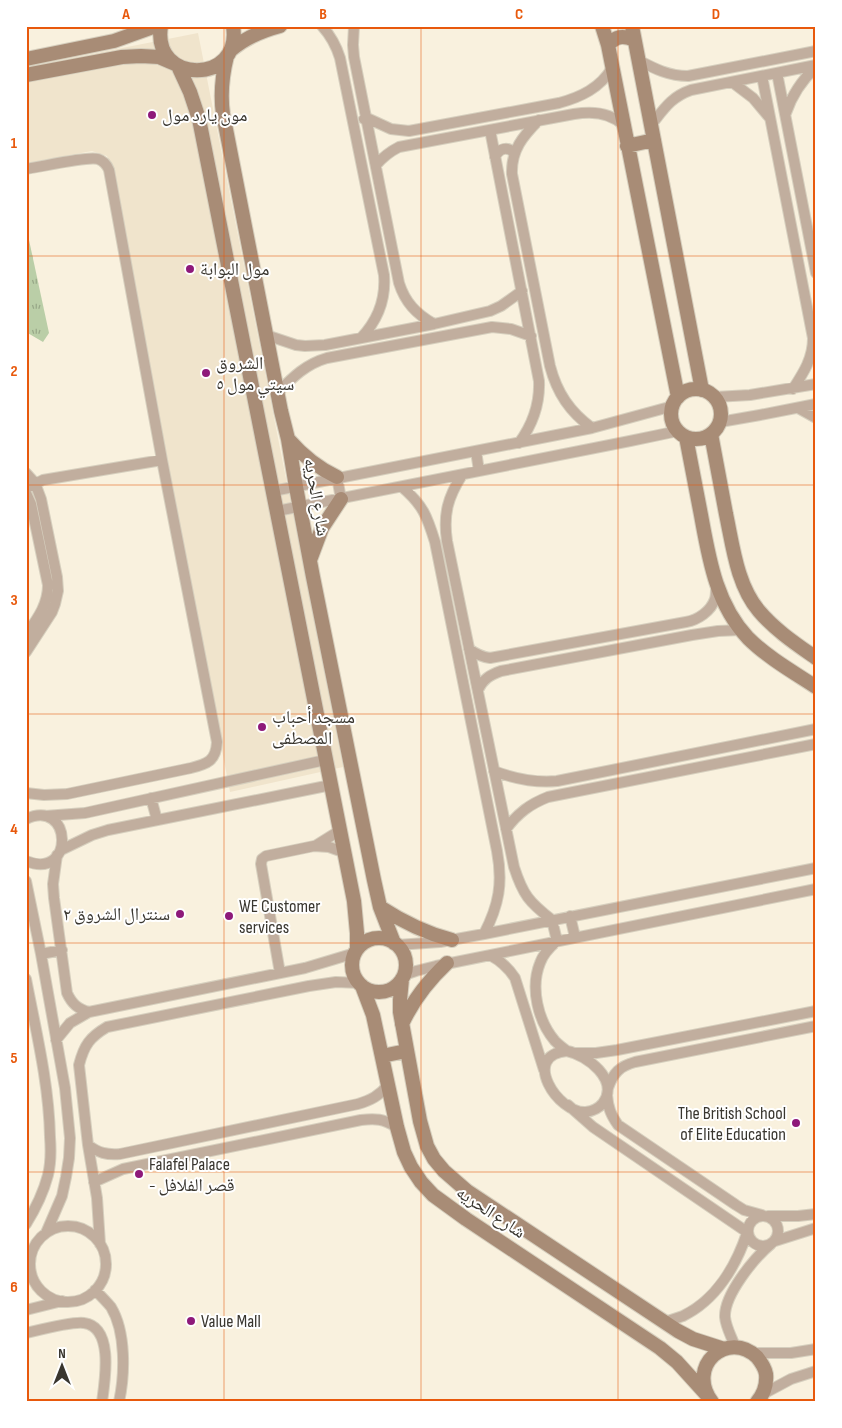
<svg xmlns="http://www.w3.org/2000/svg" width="842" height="1428" viewBox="0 0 842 1428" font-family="'Sofia Sans Condensed','Noto Naskh Arabic',sans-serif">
<defs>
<pattern id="park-tufts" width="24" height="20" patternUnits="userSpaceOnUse" patternTransform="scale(1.25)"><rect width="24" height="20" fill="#bacea7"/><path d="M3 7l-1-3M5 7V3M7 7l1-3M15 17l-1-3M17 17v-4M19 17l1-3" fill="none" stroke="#98a888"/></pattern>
</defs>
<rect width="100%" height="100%" fill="#f9f1de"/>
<!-- built -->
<path fill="#f0e4cc" d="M198,33l145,734 -113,25 -121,-630 -2,-6 -15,-5 -66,12v-96z"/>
<!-- park -->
<path fill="url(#park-tufts)" d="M26,226l23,107 -6,9 -17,-10z"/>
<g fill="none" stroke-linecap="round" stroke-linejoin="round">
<defs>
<path id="street" d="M322,26c9,10 14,19 18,32l44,217c2,25 -6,45 -23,63
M354,26l-1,19 1,12 45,226c6,19 17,31 35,41
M638,60c17,9 31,16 50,16l128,-25
M777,73l39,200
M762,76l51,262c0,20 -9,34 -20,51
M732,82l21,16 16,19
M786,113c6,-18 16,-33 30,-46
M364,119l3,-1 24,11 18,2 150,-28c22,-6 41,-15 53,-35
M539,120c-16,16 -28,30 -27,54l38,192c7,27 20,46 42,62
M651,125c13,-16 20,-28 40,-35l125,-25
M490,130l49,251c1,24 -6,43 -20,62
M495,157c4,-9 13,-11 19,-4
M376,165c7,-8 13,-13 23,-18l175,-33c18,-3 36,-2 49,11
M26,169c15,-2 61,-13 72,-10 6,2 9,6 11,11l53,290 55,282c-1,19 -10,22 -26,26l-124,26 -23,1 -18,-2
M266,335l30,10 9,1 20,-1 109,-21 56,-13 11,-5 21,-15
M278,392c15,-15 28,-28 49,-34l165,-31 19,2 20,7
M715,397l35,-2 66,-11
M798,408l18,10
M720,422l40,-7 56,-11
M476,451l3,20
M26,473l9,10 6,16 16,78 1,14 -3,13 -3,8 -26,40
M462,475c-14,22 -19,39 -15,66l67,326c9,28 15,35 38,53l5,21c-7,6 -14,13 -17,22 -10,25 -2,58 15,78 4,4 8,7 12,10
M337,477l4,22
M31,486l12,-6 119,-20
M402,487c21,18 25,29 33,55l62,309c6,32 2,54 -13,83
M273,491l319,-63 81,-22
M26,493l5,11 17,81c0,20 -11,34 -22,50
M277,511l353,-70 48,-10
M469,649c7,5 13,8 21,9l196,-36c12,-2 25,-11 29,-23 1,-3 1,-8 1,-12
M478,690c5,-11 12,-15 23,-19l191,-36 26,-4 23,-1
M494,771c21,8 41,12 63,10l259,-52
M151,798l6,22
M45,816l40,-3 240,-53
M26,819c46,-22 50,62 0,42
M506,829c12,-16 24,-25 42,-32l268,-53
M315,846l24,-15
M61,850l31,-15 16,-5 223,-45
M57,855l-4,29 1,14 13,95c5,11 11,16 22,19l216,-44 50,-15
M26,881l15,73 24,134 5,50 -1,20 -3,19 -4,19 -16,37
M570,916l5,21
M397,945l43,-3 44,-8 332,-66
M41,954l21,-4
M490,955c11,6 18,12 25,23l29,92
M280,973l-19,-109 1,-5 4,-3 48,-10 15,1 14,5
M404,975l12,-4 20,-5 380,-77
M26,979c10,52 23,105 24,158 1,13 1,26 -2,38 -5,19 -12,33 -22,49
M56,1040l14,-17 19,-11
M567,1051c20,4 53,29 36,52 -4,5 -10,8 -17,9 -28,2 -66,-57 -19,-61z
M574,1053h22l21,-3 199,-39
M608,1088c5,-15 12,-22 27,-26l181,-36
M607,1095c1,13 4,20 11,30l118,80 8,5 18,5
M568,1105l25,22 154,105
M88,1145c11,8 18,10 32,9l238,-50c13,-4 21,-8 30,-19
M94,1182l29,-13 238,-49c15,-2 22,-1 36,7
M748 1231a15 15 0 1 1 30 0a15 15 0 1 1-30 0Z
M768,1216h30l18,-2
M30 1264a38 38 0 1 1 76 0a38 38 0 1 1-76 0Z
M775,1241l41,-13
M100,1244l-3,-46 -9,-53 -9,-80c5,-20 11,-28 28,-38l202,-41 27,-4 23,1
M95,1290c5,5 11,11 16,17 15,25 14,67 8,95
M26,1310l36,-9
M665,1322c6,-2 12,-4 18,-6 33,-16 53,-50 64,-83
M26,1333c13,-3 47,-12 58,-10 30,4 21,57 18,79
M735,1347c-3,-10 -9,-19 -10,-30 -1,-22 29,-59 46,-73
M753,1353h38l25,-4
M763,1394l28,-15 25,-8"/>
<path id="secondary" d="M161,26c-10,59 82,59 72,0
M602,26l6,19 70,352
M632,26l70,364
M608,45c8,-9 15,-10 26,-5
M231,50c14,-12 30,-19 49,-24
M227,56c-5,20 -7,37 -4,58l58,297 7,28 8,48 17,90 61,303 6,27 14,36
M26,59l88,-18 42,-15
M178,66l12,26 9,27 155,782 3,32v16
M26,75l96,-18 19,-1 18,1 14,6
M627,146l27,-6
M671 414a25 25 0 1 1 50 0a25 25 0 1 1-50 0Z
M711,434c5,27 10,53 15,80 7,33 11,71 33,97 16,19 37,33 57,47
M686,437c5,26 10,52 15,78 8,44 15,89 47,123 19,19 45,34 68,49
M289,440c14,16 29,28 48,37
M310,560l12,-32 19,-29
M380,907c23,15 45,26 72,33
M352 965a27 27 0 1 1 54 0a27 27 0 1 1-54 0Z
M402,979l-2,21v12l20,109 7,25 7,13 10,12 23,20 211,140 15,8 31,10
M362,986l11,29 24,112 7,25 7,15 10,15 12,13 33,24 194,129 17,14 29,32
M402,1024c11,-24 26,-43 45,-61
M382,1056l24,-5
M712,1402c-27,-36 16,-73 45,-45 4,5 8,11 9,17 1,11 -2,20 -9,28"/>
</defs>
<!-- street casing -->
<use href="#street" stroke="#d6cfbe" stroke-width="12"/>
<!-- secondary casing -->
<use href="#secondary" stroke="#d6cfbe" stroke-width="16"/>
<!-- street -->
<use href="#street" stroke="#c1ae9e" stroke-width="10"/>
<!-- secondary -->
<use href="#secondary" stroke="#a88c76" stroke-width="14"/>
</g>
<!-- grid -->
<path fill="none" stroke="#e8590c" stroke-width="1" stroke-opacity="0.55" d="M224,26v1376M421,26v1376M618,26v1376M26,256h790M26,485h790M26,714h790M26,943h790M26,1172h790"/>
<!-- markers -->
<g fill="#8e197a" stroke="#fff" stroke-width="2">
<circle cx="152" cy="115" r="5"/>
<circle cx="190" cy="269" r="5"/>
<circle cx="206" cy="373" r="5"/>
<circle cx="262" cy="727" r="5"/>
<circle cx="180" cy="914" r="5"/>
<circle cx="229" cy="916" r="5"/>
<circle cx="796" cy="1123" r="5"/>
<circle cx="139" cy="1174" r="5"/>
<circle cx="191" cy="1321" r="5"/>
</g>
<g text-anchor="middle" stroke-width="4" stroke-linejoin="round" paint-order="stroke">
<!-- poi labels -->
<g font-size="18" fill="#39362f" stroke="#fff" text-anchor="start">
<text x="162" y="121">مون يارد مول</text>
<text x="200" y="275">مول البوابة</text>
<text x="216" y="369">الشروق<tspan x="216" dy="21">سيتي مول ٥</tspan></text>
<text x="272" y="723">مسجد أحباب<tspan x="272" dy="21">المصطفى</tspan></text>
<text x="239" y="912">WE Customer<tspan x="239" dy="21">services</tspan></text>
<text x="170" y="920" text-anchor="end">سنترال الشروق ٢</text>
<text x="786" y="1119" text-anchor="end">The British School<tspan x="786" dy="21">of Elite Education</tspan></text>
<text x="149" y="1170">Falafel Palace<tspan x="149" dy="21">- قصر الفلافل</tspan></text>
<text x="201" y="1327">Value Mall</text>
</g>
<!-- street labels -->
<g font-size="18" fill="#39362f" stroke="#fff">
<text transform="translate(317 497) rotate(80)" y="6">شارع الحريه</text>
<text transform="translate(491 1212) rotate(34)" y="6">شارع الحريه</text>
</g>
</g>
<!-- border -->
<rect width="842" height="1428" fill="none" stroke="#ffffff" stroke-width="55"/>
<!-- north arrow -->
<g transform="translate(62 1366)" stroke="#ffffff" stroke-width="4" paint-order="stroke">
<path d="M0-4L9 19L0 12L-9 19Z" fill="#39362f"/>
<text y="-8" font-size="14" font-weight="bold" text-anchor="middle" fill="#39362f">N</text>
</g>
<rect x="28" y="28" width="786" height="1372" fill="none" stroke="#e8590c" stroke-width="2"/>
<g font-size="16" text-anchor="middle" font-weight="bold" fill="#e8590c">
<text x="126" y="19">A</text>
<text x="323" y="19">B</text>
<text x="519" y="19">C</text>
<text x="716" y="19">D</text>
<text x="14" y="148">1</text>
<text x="14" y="376">2</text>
<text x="14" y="605">3</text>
<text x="14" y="834">4</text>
<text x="14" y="1063">5</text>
<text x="14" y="1292">6</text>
</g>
</svg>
